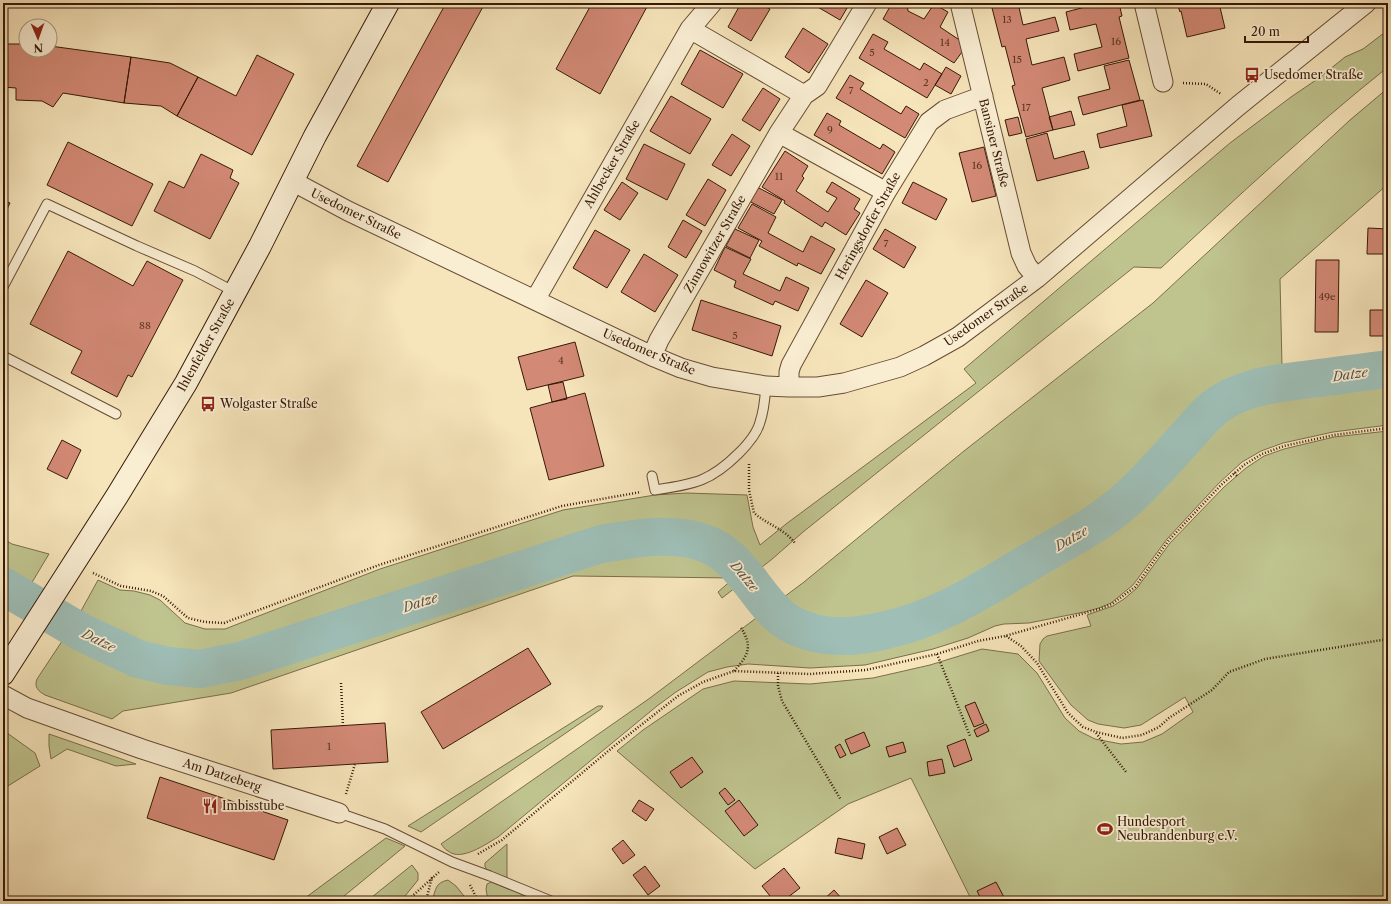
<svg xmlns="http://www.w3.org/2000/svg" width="1391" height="904" viewBox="0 0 1391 904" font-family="'Libre Caslon Text',serif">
<rect width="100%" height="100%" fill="#f6e4ba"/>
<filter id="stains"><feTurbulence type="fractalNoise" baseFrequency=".005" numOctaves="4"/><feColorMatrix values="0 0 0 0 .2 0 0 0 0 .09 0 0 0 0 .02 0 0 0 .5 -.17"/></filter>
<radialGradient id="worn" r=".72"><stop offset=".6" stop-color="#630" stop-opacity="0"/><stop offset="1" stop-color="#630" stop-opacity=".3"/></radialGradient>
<!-- green -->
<path fill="#bfc38e" stroke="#7b6e4a" d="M1388,30v37c-79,63 -153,132 -227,201l-27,-1 -331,265 -32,28 -49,38 -4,-6 16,-14 -161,-2 -342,117 -108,18 -11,8 -67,-24c-7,-4 -11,-8 -8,-16l39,-59 22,-40 22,10 14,1 16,4 10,5 25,23 20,6h20l155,-60 183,-59 92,-15 32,-2 60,2 6,32 7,18 26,-21 190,-141 -12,-14 266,-226 61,-46 28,-19 26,-21 18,-8z
M1388,88v96l-108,95 2,87 106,-10v69l-55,7 -50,11 -22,8 -19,11 -23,21 -52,56 -34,46 -22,18 -12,5 -15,4 -55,11 -25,1 -9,2 -27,12 -35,11 -68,16 -55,3 -62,-4 -21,3 -19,5 -32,20 -19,14 -159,131c-12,7 -37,25 -50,14 -3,-1 -5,-5 -7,-7l209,-146 154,-116 160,-131 189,-148 197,-183z
M1388,431v470h-416l-61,-123 -63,26 -93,65 -138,-118 26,-21 60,-41 31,-8 76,3 63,-6 57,-13 52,-16 36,5 19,19 28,45 14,13 16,8 26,5 22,-2 19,-8 31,-22 -8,-15 -44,28 -17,3 -26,-4 -10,-4 -17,-15 -32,-44 1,-17 3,-5 4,-3 44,-10 -4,-11 26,-9 11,-7 13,-11 33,-45 54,-56 22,-19 18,-12 20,-7 50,-12z
M3,539l9,5 37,10 -21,35 -5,-2 -20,31z
M598,706h5l-2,3 -180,123 -13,-6z
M3,730l32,23 5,13 -37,23z
M49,734l87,30 -20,2 -49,-17 -16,10 -2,-13z
M386,838l19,8 -67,55h-37z
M507,844v34l-19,-7 -3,-4v-4z
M412,865l6,8v7l-17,21h-34z
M448,880l8,6 12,15h-36c4,-12 3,-18 16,-21z
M491,882l48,19h-51l-2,-12 1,-5z"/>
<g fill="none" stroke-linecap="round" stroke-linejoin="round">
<!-- river -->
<path stroke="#9ebeb6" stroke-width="38" d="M3,586l78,46 57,27 30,7 32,3 40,-8 361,-117c33,-5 71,-13 103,-1 22,8 31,20 45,37 11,14 24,34 40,43 29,17 66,15 97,7 55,-12 99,-42 147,-70 31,-18 65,-35 92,-59 23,-20 42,-43 63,-66 11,-12 21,-26 36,-34 27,-16 57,-18 87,-22 26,-3 51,-7 77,-10"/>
</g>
<!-- building -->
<path fill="#d28975" stroke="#371907" d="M446,3h39l-97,179 -31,-16z
M592,3h57l-49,91 -44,-25z
M741,3h18l11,6 -19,32 -23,-14z
M817,3h33l-10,17 -24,-14z
M892,3h15l1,8 16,8 10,-15 14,8 -8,15 27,18 -13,18 -71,-44z
M994,3h24l5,22 32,-8 4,14 -33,8 6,26 32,-8 6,23 -28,8 11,42 -27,7 -14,-51 3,-1 -10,-39 -3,1 -11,-43z
M1092,3h27l3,13 -3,1 10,41 -51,13 -4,-17 28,-7 -6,-23 -26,6 -4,-18 27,-7z
M1177,3h42l6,25 -38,9 -6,-26 -1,1z
M803,28l25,16 -19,29 -24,-16z
M873,34l15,8 -4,7 36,21 4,-7 18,11 -15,24 -68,-40z
M3,44h23v6h24v-4l81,11 -7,46 -61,-10 -10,14 -11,-6 -26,-1v-12l-13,-1z
M700,50l43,24 -20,34 -42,-24z
M257,55l37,19 -42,81 -75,-39 21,-39 38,19z
M131,57l39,6 28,14 -21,39 -16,-10 -37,-3z
M1129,60l11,40 -57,15 -5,-18 32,-8 -6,-23z
M946,67l15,9 -10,18 -16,-9z
M850,75l14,8 -4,6 41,25 5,-8 13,8 -14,24 -69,-40z
M763,88l17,11 -20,32 -18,-11z
M671,96l40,23 -21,35 -40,-23z
M1143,100l9,36 -52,12 -3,-14 30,-8 -5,-21z
M1071,111l4,14 -22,5 -4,-13z
M827,113l14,8 -2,4 41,24 3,-5 12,8 -13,22 -68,-39z
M1018,117l4,16 -13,3 -4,-16z
M1047,133l7,26 30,-8 5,17 -52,13 -11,-42z
M732,134l18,12 -19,30 -19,-11z
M68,142l85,42 -21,42 -85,-41z
M644,144l41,20 -18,36 -41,-21z
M984,147l12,49 -24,6 -13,-49z
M785,151l23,15 -6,10 2,2 -8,13 32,21 9,-14 -11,-6 6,-10 28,17 -6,10 6,4 -14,22 -21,-13 -3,5 -38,-24 1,-2 -23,-14z
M201,154l32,16 -3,8 9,5 -29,56 -56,-28 15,-30 15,7z
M708,179l18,11 -21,36 -19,-11z
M622,182l16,11 -18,27 -16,-10z
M913,182l34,17 -11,21 -34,-17z
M757,187l25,13 -8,14 -25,-13z
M3,200l7,3 -7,14z
M752,204l24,13 -8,16 35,19 8,-16 24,13 -14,25 -23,-11 -1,3 -38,-20 3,-5 -24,-13z
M683,220l19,11 -16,27 -18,-11z
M1368,228l20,1v25h-21z
M735,229l24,11 -9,18 -24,-12z
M885,229l31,18 -12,21 -31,-19z
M595,230l35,20 -23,38 -34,-20z
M725,247l26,12 -8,15 37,17 6,-14 23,11 -11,23 -23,-10 -2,4 -39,-18 2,-6 -22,-11z
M68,251l65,35 14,-25 36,19 -51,97 -4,-2 -11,22 -46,-24 11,-22 -52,-27z
M644,254l34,21 -23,37 -34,-20z
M1316,260h23l-1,72h-23z
M866,280l22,13 -26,44 -22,-13z
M701,300l80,26 -9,30 -80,-26z
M1370,310h18v26h-18z
M575,342l9,34 -57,14 -9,-33z
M563,382l4,17 -15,3 -4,-17z
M585,393l19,73 -55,14 -19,-72z
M62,440l19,10 -14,29 -20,-10z
M528,648l23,36 -108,65 -22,-37z
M975,702l9,21 -10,4 -9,-21z
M385,723l3,39 -115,7 -2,-39z
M986,724l3,7 -12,6 -3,-7z
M864,732l6,14 -19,8 -6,-14z
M965,739l7,21 -18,7 -7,-21z
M903,742l3,10 -17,5 -3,-10z
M840,744l6,11 -6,3 -5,-11z
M692,757l11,15 -22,16 -11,-16z
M942,759l3,14 -16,3 -2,-14z
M160,777l128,43 -14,40 -127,-42z
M725,788l10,12 -7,5 -9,-12z
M639,800l15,9 -8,12 -14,-10z
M739,800l19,25 -14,11 -19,-25z
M897,828l9,17 -19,9 -8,-17z
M838,838l27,6 -3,15 -27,-6z
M623,840l12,15 -12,9 -11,-15z
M645,866l15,20 -12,9 -15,-20z
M784,868l16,20 -17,13h-9l-12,-15z
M996,882l10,19h-24l-5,-10z
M834,890l10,11h-22z"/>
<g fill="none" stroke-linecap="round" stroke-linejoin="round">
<defs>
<path id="lane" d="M3,287l44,-83 90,42 58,25 40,21
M3,356l113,58
M652,476l3,14c39,-6 55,-8 84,-37 9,-9 18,-19 21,-31 4,-11 5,-24 6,-36
M339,813l46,16 67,33 38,14 61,25"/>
<path id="street" d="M960,3l61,250 6,13 10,12
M1144,3l19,79
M690,29l114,66
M779,133l107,59
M292,181l56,30 304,145 29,12 31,9 54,9 23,1h29l26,-4 56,-16 24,-11 34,-19 79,-59 201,-172 128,-103
M535,300l155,-271 22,-26
M652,356l7,-16 120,-207 25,-38 13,-9 50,-83
M789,387v-15l2,-7 95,-173 43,-70 16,-12 38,-14
M3,695l24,13 115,41 197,64"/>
<path id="secondary" d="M3,674l114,-178 69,-113 74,-137 55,-110 73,-133"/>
</defs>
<!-- lane casing -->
<use href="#lane" stroke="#674c34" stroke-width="11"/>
<!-- street casing -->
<use href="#street" stroke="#674c34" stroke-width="21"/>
<!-- secondary casing -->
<use href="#secondary" stroke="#371907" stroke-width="24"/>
<!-- path -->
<path stroke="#371907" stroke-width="2.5" stroke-dasharray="1 2" stroke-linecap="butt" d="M1183,83l23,1 15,10
M749,464v26l5,23c14,12 29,15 41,30
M1234,473l3,3
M93,573l28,13 30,5 12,5 25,22 17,4 19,1 155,-58 183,-59 79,-14
M1006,636l15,10 16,17 31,50 15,14 13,5 26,6 20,-3 17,-8 10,-9 43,-28 17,-18 36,-13 123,-20
M937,654l33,82
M734,671c15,-16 19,-25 6,-45
M778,673v13l4,15 59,99
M341,683l2,43
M1096,733l30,39
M346,794l9,-30
M478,854l24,-14 111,-93 65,-51 25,-14 31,-11 76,3 56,-4 71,-16 41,-13 27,-5 94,-27 13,-5 23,-17 34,-47 52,-55 23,-20 18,-11 22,-8 50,-11 54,-7
M470,885l8,16
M407,901l32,-29
M426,901l6,-24"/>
<!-- lane -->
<use href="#lane" stroke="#f9edd2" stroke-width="9"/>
<!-- street -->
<use href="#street" stroke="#f9edd2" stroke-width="19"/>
<!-- secondary -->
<use href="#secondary" stroke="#f9edd2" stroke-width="22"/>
</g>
<!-- icons -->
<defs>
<symbol id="bus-bare" viewBox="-9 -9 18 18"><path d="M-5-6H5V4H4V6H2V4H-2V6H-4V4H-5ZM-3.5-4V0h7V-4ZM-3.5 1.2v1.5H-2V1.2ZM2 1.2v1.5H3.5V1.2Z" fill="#8f2418" stroke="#f9edd2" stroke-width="2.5" paint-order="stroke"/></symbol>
<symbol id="restaurant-bare" viewBox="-9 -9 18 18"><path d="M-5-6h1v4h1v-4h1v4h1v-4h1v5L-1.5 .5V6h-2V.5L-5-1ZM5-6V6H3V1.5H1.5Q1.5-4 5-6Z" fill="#8f2418" stroke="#f9edd2" stroke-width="2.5" paint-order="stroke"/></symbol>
<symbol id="stadium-bare" viewBox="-9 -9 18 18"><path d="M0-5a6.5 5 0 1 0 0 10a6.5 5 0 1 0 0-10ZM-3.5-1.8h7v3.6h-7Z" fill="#8f2418" stroke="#f9edd2" stroke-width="2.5" paint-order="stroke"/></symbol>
</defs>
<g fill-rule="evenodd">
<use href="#bus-bare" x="1241" y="64" width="22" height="22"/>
<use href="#bus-bare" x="197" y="393" width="22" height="22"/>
<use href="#restaurant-bare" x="199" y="795" width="22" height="22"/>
<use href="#stadium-bare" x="1094" y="818" width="22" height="22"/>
</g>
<g text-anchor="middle" stroke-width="3.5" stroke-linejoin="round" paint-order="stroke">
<!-- number labels -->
<g font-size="10" fill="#5e3522">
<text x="1007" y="23">13</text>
<text x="1116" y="45">16</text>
<text x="945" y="46">14</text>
<text x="872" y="56">5</text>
<text x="1017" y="63">15</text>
<text x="926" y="86">2</text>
<text x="851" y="94">7</text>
<text x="1026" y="111">17</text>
<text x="830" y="133">9</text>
<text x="977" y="169">16</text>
<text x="779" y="180">11</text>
<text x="886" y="247">7</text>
<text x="1327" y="300">49e</text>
<text x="145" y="329">88</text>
<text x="735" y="339">5</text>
<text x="561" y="364">4</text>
<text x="329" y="750">1</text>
</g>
<!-- poi labels -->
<g font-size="12" fill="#371907" stroke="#f9edd2" text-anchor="start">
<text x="1264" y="79">Usedomer Straße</text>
<text x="220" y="408">Wolgaster Straße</text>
<text x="222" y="810">Imbisstube</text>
<text x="1117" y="826">Hundesport<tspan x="1117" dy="14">Neubrandenburg e.V.</tspan></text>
</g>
<!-- street labels -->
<g font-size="12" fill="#371907" stroke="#f9edd2">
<text transform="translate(994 143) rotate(76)" y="4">Bansiner Straße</text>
<text transform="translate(612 164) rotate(-60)" y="4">Ahlbecker Straße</text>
<text transform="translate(356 214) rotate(26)" y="4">Usedomer Straße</text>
<text transform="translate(868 226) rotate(-61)" y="4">Heringsdorfer Straße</text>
<text transform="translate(715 244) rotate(-60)" y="4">Zinnowitzer Straße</text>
<text transform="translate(986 315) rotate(-35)" y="4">Usedomer Straße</text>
<text transform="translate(206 345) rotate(-61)" y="4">Ihlenfelder Straße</text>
<text transform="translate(649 352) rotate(23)" y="4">Usedomer Straße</text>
<text transform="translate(222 775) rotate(18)" y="4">Am Datzeberg</text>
</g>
<!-- water labels -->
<g font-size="13" font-style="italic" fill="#5b5344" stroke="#f9edd2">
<text transform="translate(1350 374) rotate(-8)" y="5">Datze</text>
<text transform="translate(1071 538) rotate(-30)" y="5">Datze</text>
<text transform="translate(745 576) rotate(50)" y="5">Datze</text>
<text transform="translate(420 602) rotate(-18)" y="5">Datze</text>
<text transform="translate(99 640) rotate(26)" y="5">Datze</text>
</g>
</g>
<!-- margin -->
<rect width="1391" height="904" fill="none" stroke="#f6e4ba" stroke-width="16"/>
<rect x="4" y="4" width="1383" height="896" fill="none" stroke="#371907" stroke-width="2"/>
<rect x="8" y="8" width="1375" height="888" fill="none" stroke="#371907"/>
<!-- north arrow -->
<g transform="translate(38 38) rotate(178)"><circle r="19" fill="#f9edd2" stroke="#ab9881"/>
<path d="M0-3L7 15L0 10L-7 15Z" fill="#8f2418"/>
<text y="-6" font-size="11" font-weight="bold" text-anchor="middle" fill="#371907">N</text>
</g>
<!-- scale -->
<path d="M1245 36v6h63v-6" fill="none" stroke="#371907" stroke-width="2"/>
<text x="1251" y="36" font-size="12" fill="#371907" stroke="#f9edd2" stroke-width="3" paint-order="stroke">20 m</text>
<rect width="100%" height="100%" filter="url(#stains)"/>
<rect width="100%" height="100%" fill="url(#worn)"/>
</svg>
